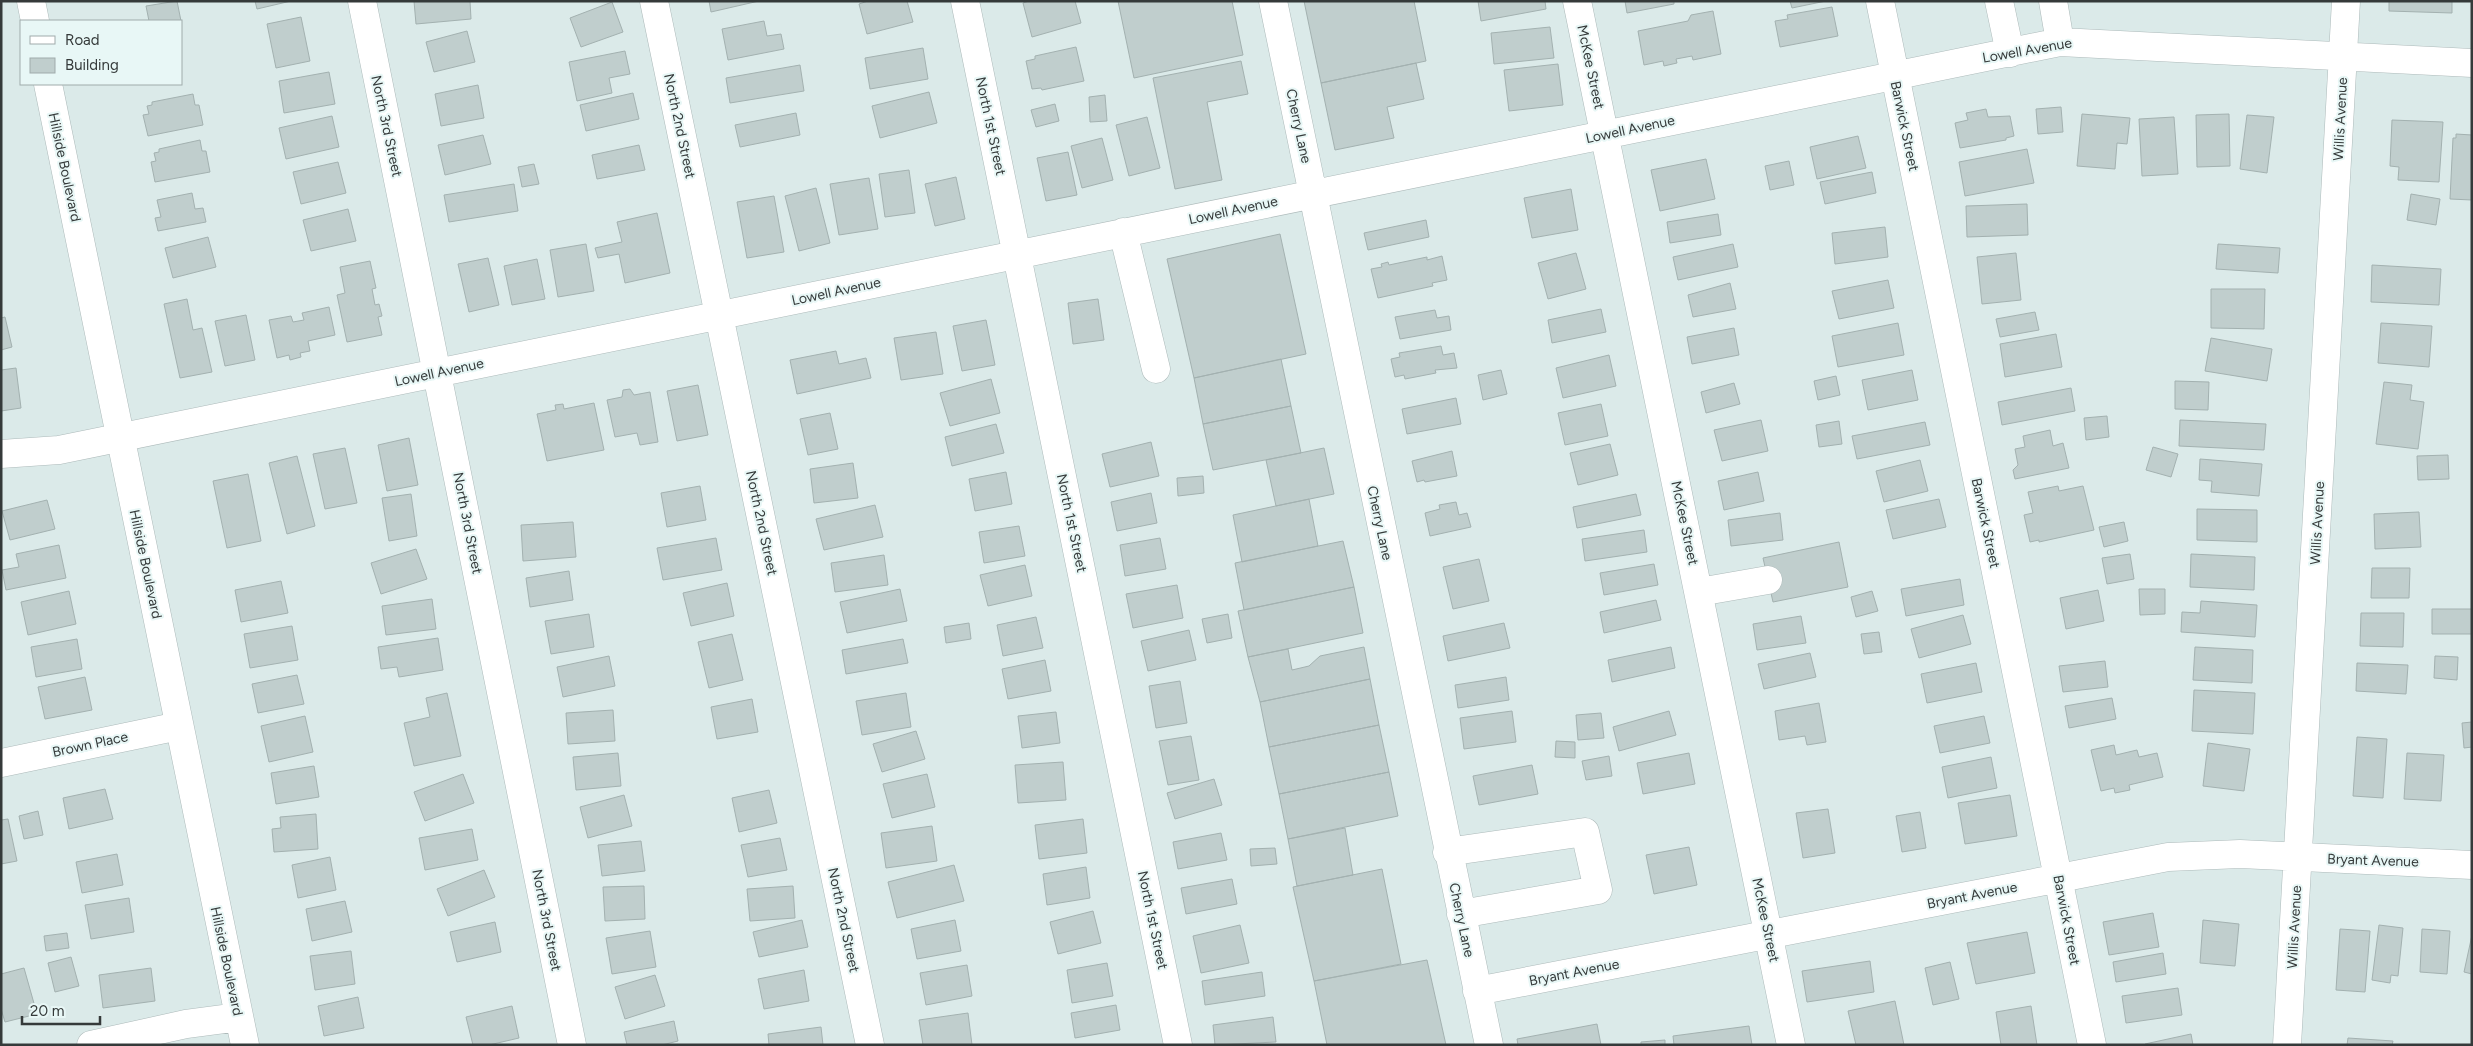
<svg xmlns="http://www.w3.org/2000/svg" width="2473" height="1046" viewBox="0 0 2473 1046" font-family="Figtree,sans-serif">
<rect width="100%" height="100%" fill="#dbeae9"/>
<!-- building -->
<path fill="#c0cecd" stroke="#a3b1b0" d="M177,1l4,20h-32l-3,-15z
M255,1h36l-34,8z
M414,1h56l1,18 -55,5z
M709,1h50l-48,11z
M868,1h39l6,21 -46,12 -8,-30z
M1029,1h46l6,22 -49,14 -9,-34z
M1118,1h114l11,54 -109,23z
M1304,1h110l12,60 -105,22z
M1478,1h67l1,8 -65,12z
M1625,1h49v3l-47,9z
M1790,1h36l-34,7z
M2389,1h63v12l-63,-2z
M612,2l11,30 -42,15 -11,-29z
M1832,7l6,29 -58,11 -5,-26 13,-2 -1,-4z
M1713,11l8,43 -28,6 -1,-4 -16,3 1,4 -13,3 -1,-5 -19,4 -6,-34 50,-10 3,-6z
M301,17l9,44 -34,7 -9,-44z
M764,21l3,15 14,-2 3,15 -56,11 -6,-31z
M1550,27l4,31 -60,6 -3,-31z
M467,31l8,31 -41,10 -8,-30z
M1076,47l8,34 -42,9 -1,-2 -9,1 -6,-28 9,-2v-3z
M923,48l5,31 -58,10 -5,-31z
M625,51l5,23 -21,4 3,15 -35,8 -8,-39z
M1241,61l7,33 -41,8 15,78 -47,9 -22,-111z
M1416,63l8,36 -37,8 7,31 -59,12 -14,-67z
M1558,64l5,41 -54,6 -5,-41z
M800,65l4,26 -74,12 -4,-25z
M329,72l6,32 -51,9 -5,-32z
M478,85l6,33 -43,8 -6,-32z
M929,92l8,31 -57,15 -8,-32z
M633,93l6,26 -53,12 -6,-26z
M193,94l2,11h4l4,20 -55,11 -5,-21 6,-1 -2,-8 5,-1v-3z
M1105,95l2,26 -17,1 -1,-25z
M1055,104l4,17 -23,6 -5,-17z
M2061,107l2,25 -25,2 -2,-25z
M1986,109l2,8 22,-1 4,20 -8,2v2l-46,8 -5,-25 13,-3 -2,-7z
M796,113l4,22 -60,12 -5,-22z
M2082,114l48,4 -3,26 -10,-1 -2,26 -38,-3z
M2229,114l1,52 -33,1 -1,-52z
M2247,115l27,2 -7,56 -27,-4z
M332,116l7,31 -53,12 -7,-31z
M1147,117l13,51 -31,8 -13,-51z
M2174,117l4,57 -36,2 -3,-57z
M2392,120l51,2 -4,60 -41,-2 1,-13 -9,-1z
M2456,134l16,1v65l-22,-1 3,-61h3z
M483,135l8,29 -46,11 -7,-30z
M1858,136l8,32 -49,11 -7,-32z
M1102,138l11,42 -31,8 -11,-42z
M200,140l2,11h4l4,21 -55,10 -4,-20 5,-1 -2,-8 5,-1v-3z
M639,145l6,25 -48,9 -5,-24z
M2027,149l7,34 -69,13 -6,-34z
M1068,152l9,43 -31,6 -9,-43z
M1706,159l9,40 -55,12 -9,-41z
M1789,161l5,24 -24,5 -5,-24z
M338,162l8,31 -45,11 -8,-32z
M534,164l5,20 -17,3 -4,-20z
M909,170l6,43 -30,4 -6,-43z
M1872,172l4,21 -51,11 -5,-22z
M956,177l9,42 -30,7 -10,-42z
M869,178l9,51 -39,6 -9,-51z
M514,184l4,27 -69,11 -5,-27z
M816,188l14,55 -31,8 -14,-55z
M1571,189l7,41 -46,8 -8,-40z
M192,193l3,16 8,-1 3,14 -48,9 -3,-13 6,-1 -4,-17z
M2411,194l29,5 -4,26 -29,-5z
M774,196l10,56 -37,6 -10,-56z
M2027,204l1,31 -61,2 -1,-31z
M348,209l8,32 -45,10 -8,-31z
M657,213l13,60 -45,10 -6,-29 -21,4 -3,-10 27,-6 -5,-20z
M1718,214l3,21 -51,8 -3,-21z
M1426,220l3,17 -61,13 -4,-17z
M1885,227l3,30 -53,7 -3,-31z
M1280,234l26,120 -112,24 -27,-119z
M208,237l8,30 -43,11 -8,-30z
M586,244l8,47 -36,6 -8,-47z
M1733,244l5,23 -60,13 -5,-23z
M2218,244l62,4 -2,25 -62,-4z
M1576,253l10,36 -38,10 -10,-36z
M2016,253l5,47 -39,4 -5,-47z
M1442,256l5,24 -15,3 1,3 -55,12 -7,-29 11,-2 -1,-3 7,-2 1,3 38,-8v3z
M488,258l11,47 -30,7 -11,-48z
M537,259l8,40 -33,6 -8,-39z
M370,261l6,27 -4,1 3,16 4,-1 3,12 -4,1 4,18 -35,7 -10,-47 8,-2 -5,-26z
M2372,265l69,4 -2,36 -68,-3z
M1888,280l6,28 -55,11 -7,-28z
M1730,283l6,26 -43,8 -5,-22z
M2211,289h54l-1,40 -53,-1z
M187,299l6,31 9,-2 10,44 -32,6 -16,-74z
M1098,299l6,41 -31,4 -5,-41z
M329,307l6,28 -27,6 2,10 -10,2 1,4 -11,3 -1,-5 -12,3 -8,-38 22,-4 2,6 11,-2 -2,-7z
M1601,309l5,23 -54,11 -4,-23z
M1435,310l2,8 12,-2 2,14 -51,9 -5,-22z
M2035,312l4,18 -39,7 -4,-18z
M246,315l9,45 -30,6 -10,-45z
M5,317l7,30 -11,3v-32z
M986,320l9,45 -33,6 -9,-45z
M1898,323l6,32 -66,12 -6,-31z
M2381,323l51,3 -3,41 -51,-4z
M1734,328l5,27 -47,9 -5,-27z
M936,332l7,42 -42,6 -7,-42z
M2056,334l6,33 -57,10 -5,-33z
M2211,338l61,11 -5,32 -62,-10z
M1441,346l2,9 11,-2 3,15 -22,2 1,3 -31,6 -1,-4 -9,2 -4,-18 9,-2 -1,-4z
M836,351l3,13 27,-6 5,20 -74,16 -7,-34z
M1609,355l7,31 -53,12 -7,-30z
M1281,359l10,47 -88,18 -9,-46z
M16,368l5,40 -20,3v-41z
M1501,370l6,24 -24,6 -5,-25z
M1912,370l6,30 -50,10 -6,-30z
M1836,376l4,19 -22,5 -4,-19z
M991,379l9,34 -50,13 -10,-33z
M2175,381l34,1 -1,28 -33,-1z
M2384,382l28,3 -2,15 14,2 -6,47 -42,-5z
M1734,383l6,21 -34,9 -5,-21z
M698,385l10,50 -31,6 -10,-50z
M2071,388l4,23 -73,14 -4,-23z
M630,389l4,6 16,-3 8,50 -18,3 -3,-12 -22,4 -8,-37 15,-3 1,-7z
M1456,398l5,26 -54,10 -5,-25z
M594,403l10,47 -57,11 -10,-47 19,-4 -1,-5 8,-1 1,5z
M1601,404l7,32 -43,9 -7,-32z
M1291,406l10,47 -88,17 -10,-46z
M830,413l8,36 -30,6 -8,-36z
M2107,416l2,21 -23,3 -2,-22z
M1761,420l7,31 -46,10 -8,-31z
M2180,420l86,4 -2,26 -85,-4z
M1839,421l3,23 -23,3 -3,-22z
M1925,422l5,23 -73,14 -5,-23z
M996,424l8,29 -52,13 -7,-29z
M2050,430l3,16 10,-3 6,25 -54,11 -2,-9 5,-5 -3,-16 10,-2 -2,-11z
M409,438l9,47 -31,6 -9,-46z
M1151,442l8,34 -49,11 -8,-33z
M1610,444l8,31 -40,10 -8,-32z
M2153,447l25,7 -7,23 -25,-7z
M345,448l12,55 -32,6 -12,-55z
M1324,448l10,46 -58,12 -10,-46z
M1452,451l5,25 -32,6 -1,-2 -7,2 -5,-21z
M2448,455l1,24 -31,1 -1,-24z
M297,456l18,70 -28,8 -18,-71z
M2200,459l62,5 -3,32 -48,-4 1,-11 -13,-1z
M1920,460l8,31 -44,11 -8,-31z
M853,463l5,35 -44,5 -4,-34z
M1006,472l6,32 -37,7 -6,-32z
M1758,472l6,29 -40,9 -6,-29z
M248,474l13,67 -34,7 -14,-67z
M1203,476l1,17 -26,3 -1,-18z
M700,486l6,34 -39,7 -6,-34z
M2058,486l1,5 24,-5 11,44 -55,12v-2l-9,2 -6,-27 9,-2 -5,-21z
M1151,493l6,30 -40,8 -6,-29z
M411,494l6,42 -28,5 -7,-43z
M1636,494l5,21 -64,13 -4,-21z
M1309,499l9,47 -76,16 -9,-47z
M1939,499l7,28 -53,12 -7,-29z
M47,500l8,29 -45,11 -8,-29z
M1456,502l3,13 8,-2 4,14 -41,9 -5,-23 15,-4 -1,-4z
M875,505l8,32 -59,13 -8,-31z
M2197,509l60,1v32l-60,-2z
M2419,512l2,35 -46,2 -1,-35z
M1780,513l3,27 -52,6 -3,-26z
M573,522l3,35 -53,4 -2,-36z
M2124,522l4,19 -24,6 -5,-20z
M1019,526l6,30 -41,7 -5,-31z
M1644,530l3,22 -62,9 -3,-22z
M716,538l6,32 -59,10 -6,-32z
M1160,538l6,31 -41,7 -5,-31z
M1343,541l11,46 -110,23 -9,-47z
M1839,542l9,45 -75,15 -10,-44z
M59,545l7,33 -60,12 -4,-20 17,-3 -3,-13z
M416,549l11,30 -46,15 -10,-31z
M2130,554l4,25 -27,5 -5,-26z
M2191,554l64,3 -1,33 -64,-3z
M884,555l4,30 -53,7 -4,-29z
M1479,559l10,42 -36,8 -10,-42z
M1654,564l4,21 -54,10 -4,-22z
M1025,565l7,31 -44,10 -8,-31z
M2372,568h38l-1,30h-38z
M569,571l4,29 -43,7 -4,-29z
M1960,579l4,26 -58,11 -5,-27z
M281,581l7,32 -47,9 -6,-32z
M727,583l7,33 -43,10 -8,-33z
M1177,585l6,33 -50,10 -7,-34z
M1354,587l9,46 -115,24 -10,-46z
M900,589l7,32 -60,12 -7,-31z
M2139,589h26v25l-25,1z
M2098,590l6,31 -38,8 -6,-31z
M69,591l7,33 -48,11 -7,-33z
M1872,591l6,20 -22,6 -5,-20z
M432,599l4,30 -50,6 -4,-29z
M1656,600l5,20 -57,13 -4,-21z
M2201,601l56,4 -2,32 -74,-5 1,-20 18,1z
M2432,609h40v25h-40z
M2361,613h43l-1,34 -43,-1z
M589,614l5,33 -43,7 -6,-33z
M1228,614l4,24 -25,5 -5,-24z
M1963,615l8,29 -52,14 -8,-29z
M1801,616l5,27 -49,7 -4,-26z
M1036,617l7,31 -40,8 -6,-31z
M969,623l2,16 -25,4 -2,-16z
M1504,623l6,25 -62,13 -5,-25z
M292,626l6,34 -48,8 -6,-34z
M1189,630l7,30 -48,11 -7,-30z
M1879,632l3,20 -18,2 -3,-20z
M732,634l11,46 -34,8 -11,-46z
M438,638l5,32 -44,7 -2,-10 -16,2 -3,-22z
M77,639l5,30 -46,8 -5,-30z
M903,639l5,24 -62,11 -4,-24z
M1364,647l6,32 -110,23 -12,-45 40,-8 4,21 17,-4 11,-10z
M1671,647l4,21 -63,14 -4,-22z
M2195,647l58,3 -1,33 -59,-3z
M1810,653l6,24 -52,12 -6,-25z
M609,656l6,30 -52,11 -6,-30z
M2435,656l23,1 -1,23 -23,-2z
M1045,660l6,31 -43,8 -6,-30z
M2105,661l3,26 -45,5 -4,-26z
M1976,663l6,29 -55,11 -6,-29z
M2357,663l51,2 -2,29 -50,-3z
M297,675l7,29 -46,9 -6,-29z
M85,677l7,33 -47,9 -7,-32z
M1506,677l3,23 -51,8 -3,-23z
M1370,679l9,46 -110,22 -9,-45z
M1180,681l7,42 -31,5 -7,-42z
M2194,690l61,3 -2,41 -61,-3z
M447,693l14,63 -47,10 -10,-43 26,-6 -4,-19z
M906,693l5,34 -49,8 -6,-34z
M2112,698l4,21 -47,9 -4,-22z
M752,699l6,33 -41,7 -6,-32z
M1819,703l7,39 -19,3 -2,-9 -26,4 -4,-29z
M613,710l2,31 -47,3 -2,-31z
M1512,711l4,31 -52,7 -4,-31z
M1669,711l7,24 -57,16 -6,-24z
M1056,712l4,31 -38,5 -4,-32z
M1601,713l3,25 -26,2 -2,-25z
M305,716l8,36 -44,10 -8,-36z
M1984,716l6,27 -50,10 -6,-27z
M2472,722v25l-8,1 -2,-25z
M1379,725l10,47 -110,22 -10,-47z
M916,731l9,28 -43,13 -9,-28z
M1191,736l8,44 -31,5 -9,-44z
M2357,737l30,2 -4,59 -30,-2z
M1556,741l19,1v16l-20,-1z
M2208,743l42,6 -6,42 -41,-5z
M2114,745l2,10 21,-5 2,7 18,-4 6,24 -34,8 1,5 -15,3 -1,-5 -13,3 -10,-41z
M618,753l3,33 -45,4 -3,-33z
M1689,753l6,31 -52,10 -6,-31z
M2407,753l37,2 -3,46 -37,-2z
M1609,756l3,20 -26,4 -4,-19z
M1991,757l6,31 -49,10 -6,-31z
M1063,762l3,38 -48,3 -3,-38z
M1532,765l6,29 -59,11 -6,-29z
M314,766l5,31 -43,7 -5,-31z
M1389,772l9,44 -110,23 -9,-45z
M463,774l11,29 -49,18 -11,-29z
M927,774l8,33 -43,11 -9,-34z
M1214,779l8,26 -47,14 -8,-26z
M105,789l8,30 -44,10 -6,-31z
M769,790l8,33 -38,9 -7,-34z
M624,795l8,31 -44,12 -8,-31z
M2010,795l7,41 -52,8 -7,-41z
M1828,809l7,44 -32,5 -7,-45z
M38,811l5,24 -19,4 -5,-23z
M1920,812l6,36 -24,4 -6,-36z
M316,814l2,35 -44,3 -2,-23 9,-1 -1,-11z
M8,819l9,42 -16,3v-44z
M1083,819l4,34 -48,6 -4,-34z
M932,826l5,35 -51,7 -5,-35z
M1345,828l8,47 -56,11 -9,-47z
M472,829l6,31 -53,10 -6,-32z
M1221,833l6,27 -49,9 -5,-27z
M780,838l7,32 -39,7 -7,-32z
M641,841l4,30 -43,5 -4,-31z
M1689,847l8,38 -43,9 -8,-39z
M1275,848l2,16 -26,2 -1,-17z
M117,854l6,31 -41,8 -6,-31z
M330,857l6,33 -38,8 -6,-33z
M954,865l10,36 -67,17 -9,-36z
M1086,867l4,31 -43,7 -4,-31z
M1382,869l19,95 -87,17 -21,-94z
M484,870l11,27 -47,19 -11,-27z
M1232,879l5,25 -51,10 -5,-26z
M644,886l1,33 -40,2 -2,-34z
M793,886l2,32 -45,3 -3,-32z
M129,898l5,34 -43,7 -6,-34z
M345,901l7,31 -40,9 -6,-32z
M1093,911l8,32 -43,11 -8,-32z
M2153,913l6,34 -50,8 -6,-33z
M802,920l6,27 -49,10 -6,-25z
M955,920l6,31 -44,8 -6,-30z
M2203,920l36,4 -4,42 -35,-3z
M495,922l6,30 -44,10 -7,-30z
M1240,925l9,38 -48,10 -8,-37z
M2379,925l24,3 -5,48 -7,-1 -1,8 -18,-3z
M2340,929l30,2 -5,61 -29,-2z
M2422,929l28,2 -3,43 -27,-2z
M650,931l6,36 -44,7 -6,-36z
M2027,932l8,41 -59,11 -9,-41z
M67,933l2,15 -23,3 -2,-15z
M2472,935v39l-8,-2z
M351,951l4,33 -40,6 -5,-34z
M2163,953l3,21 -50,8 -3,-20z
M71,957l8,29 -24,6 -7,-29z
M1427,960l19,85h-119l-13,-64z
M1870,961l4,31 -67,10 -5,-31z
M1950,962l9,37 -26,6 -8,-37z
M1107,963l6,33 -41,7 -5,-33z
M967,965l5,31 -46,9 -6,-32z
M24,968l13,46 -32,8 -4,-13v-35z
M151,968l4,33 -52,7 -4,-33z
M804,970l5,31 -45,8 -6,-30z
M1262,972l3,24 -60,9 -3,-24z
M655,975l10,31 -40,13 -10,-32z
M2178,988l4,27 -56,8 -4,-27z
M358,997l6,31 -40,8 -6,-30z
M1895,1001l9,44h-48l-8,-34z
M1116,1005l4,25 -45,8 -4,-25z
M512,1006l7,32 -30,7h-16l-7,-28z
M2031,1006l6,39h-36l-5,-33z
M968,1013l4,32h-49l-4,-25z
M1273,1017l3,25 -61,3 -2,-20z
M674,1021l4,20 -16,4h-35l-3,-13z
M1597,1024l4,21h-83l-1,-6z
M1749,1026l3,19h-78l-1,-9z
M821,1027l2,18h-54l-1,-11z
M2191,1034l2,11h-47l-1,-1z
M2348,1038l45,3 -1,4h-45z
M1665,1040v5h-24v-3z"/>
<g fill="none" stroke-linecap="round" stroke-linejoin="round">
<defs>
<path id="minor" d="M31,1l4,20
M362,1l210,1044
M654,1l216,1044
M965,1l213,1044
M1273,1l216,1044
M1577,1l214,1044
M1880,1l212,1044
M1999,1l11,52
M2053,1l7,41
M48,84l197,961
M1123,232l33,137
M1,454l58,-4 2001,-408 412,21
M1699,592l69,-12
M1,763l178,-37
M1447,852l138,-20 13,58 -137,24
M1477,991l691,-134 72,-3 232,11
M91,1045l95,-21 53,-7
M2287,1045l59,-1044"/>
</defs>
<!-- minor casing -->
<use href="#minor" stroke="#adbaba" stroke-width="29"/>
<!-- minor -->
<use href="#minor" stroke="#fff" stroke-width="28"/>
</g>
<g text-anchor="middle" stroke-width="4" stroke-linejoin="round" paint-order="stroke">
<!-- street labels -->
<g font-size="14" fill="#353a3a" stroke="#e8f7f6">
<text transform="translate(2027 50) rotate(-10)" y="5">Lowell Avenue</text>
<text transform="translate(1591 67) rotate(78)" y="5">McKee Street</text>
<text transform="translate(2340 119) rotate(-87)" y="5">Willis Avenue</text>
<text transform="translate(387 126) rotate(78)" y="5">North 3rd Street</text>
<text transform="translate(680 126) rotate(78)" y="5">North 2nd Street</text>
<text transform="translate(991 126) rotate(78)" y="5">North 1st Street</text>
<text transform="translate(1299 126) rotate(78)" y="5">Cherry Lane</text>
<text transform="translate(1905 126) rotate(78)" y="5">Barwick Street</text>
<text transform="translate(1630 129) rotate(-12)" y="5">Lowell Avenue</text>
<text transform="translate(65 167) rotate(78)" y="5">Hillside Boulevard</text>
<text transform="translate(1233 210) rotate(-12)" y="5">Lowell Avenue</text>
<text transform="translate(836 291) rotate(-12)" y="5">Lowell Avenue</text>
<text transform="translate(439 372) rotate(-12)" y="5">Lowell Avenue</text>
<text transform="translate(468 523) rotate(79)" y="5">North 3rd Street</text>
<text transform="translate(762 523) rotate(78)" y="5">North 2nd Street</text>
<text transform="translate(1072 523) rotate(78)" y="5">North 1st Street</text>
<text transform="translate(1380 523) rotate(78)" y="5">Cherry Lane</text>
<text transform="translate(1685 523) rotate(78)" y="5">McKee Street</text>
<text transform="translate(1986 523) rotate(78)" y="5">Barwick Street</text>
<text transform="translate(2317 523) rotate(-87)" y="5">Willis Avenue</text>
<text transform="translate(146 564) rotate(78)" y="5">Hillside Boulevard</text>
<text transform="translate(90 744) rotate(-12)" y="5">Brown Place</text>
<text transform="translate(2373 860) rotate(2)" y="5">Bryant Avenue</text>
<text transform="translate(1972 895) rotate(-11)" y="5">Bryant Avenue</text>
<text transform="translate(547 920) rotate(79)" y="5">North 3rd Street</text>
<text transform="translate(844 920) rotate(78)" y="5">North 2nd Street</text>
<text transform="translate(1153 920) rotate(78)" y="5">North 1st Street</text>
<text transform="translate(1462 920) rotate(78)" y="5">Cherry Lane</text>
<text transform="translate(1766 920) rotate(78)" y="5">McKee Street</text>
<text transform="translate(2067 920) rotate(79)" y="5">Barwick Street</text>
<text transform="translate(2294 927) rotate(-87)" y="5">Willis Avenue</text>
<text transform="translate(227 961) rotate(78)" y="5">Hillside Boulevard</text>
<text transform="translate(1574 972) rotate(-11)" y="5">Bryant Avenue</text>
</g>
</g>
<!-- border -->
<rect width="2473" height="1046" fill="none" stroke="#353a3a" stroke-width="5"/>
<!-- legend -->
<rect x="20" y="20" width="162" height="65" fill="#e8f7f6" stroke="#a0abab"/>
<rect x="30" y="36" width="25" height="8" fill="#ffffff" stroke="#a0abab"/>
<text x="65" y="45" font-size="15" fill="#353a3a">Road</text>
<rect x="30" y="58" width="25" height="15" fill="#c0cecd" stroke="#a0abab"/>
<text x="65" y="70" font-size="15" fill="#353a3a">Building</text>
<!-- scale -->
<path d="M22 1016v8h78v-8" fill="none" stroke="#353a3a" stroke-width="2.5"/>
<text x="30" y="1016" font-size="15" fill="#353a3a" stroke="#e8f7f6" stroke-width="4" paint-order="stroke">20 m</text>
</svg>
